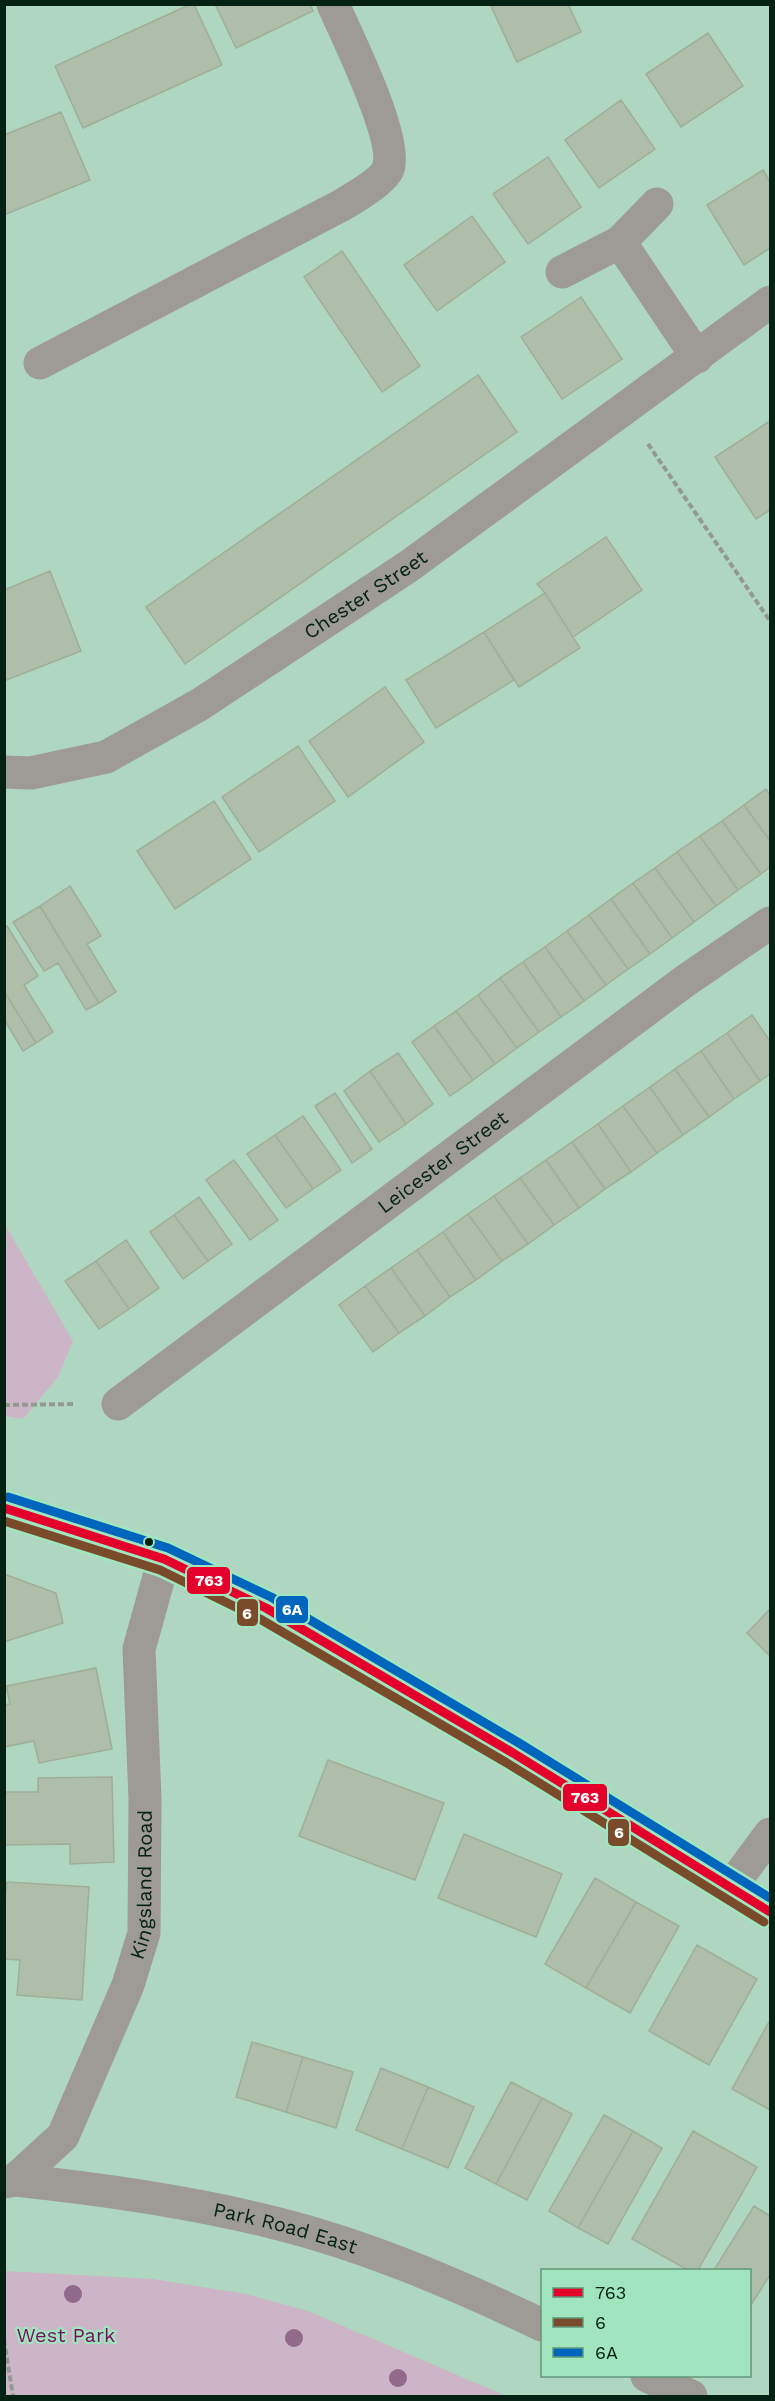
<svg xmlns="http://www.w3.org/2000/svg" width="775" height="2401" viewBox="0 0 775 2401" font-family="'Work Sans',sans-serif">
<rect width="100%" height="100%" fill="#afd6c0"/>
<!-- green -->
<path fill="#cbb5c6" d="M4,1223l69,118 -15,36 -35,42 -18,-3z
M5,2271l148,8 93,15 62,17 198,85h-501z"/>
<!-- building -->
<path fill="#afbea8" stroke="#9fae98" stroke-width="1.5" d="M191,4h3l28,61 -139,63 -28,-62z
M215,4h95l3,7 -77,37z
M490,4h78l13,28 -64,30z
M708,33l35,53 -62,41 -35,-53z
M621,100l34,49 -56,39 -34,-48z
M61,112l29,68 -86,35v-80z
M548,157l33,50 -53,37 -35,-50z
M763,170l7,12v66l-26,17 -37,-60z
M472,216l33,46 -68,49 -33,-46z
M342,251l78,115 -38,26 -78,-115z
M581,297l41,62 -60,40 -41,-62z
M478,375l39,57 -332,232 -39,-57z
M770,421v89l-14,9 -41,-62z
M606,537l36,53 -69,47 -28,-44 -8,-9z
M50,571l31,80 -77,30v-91z
M545,593l35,55 -61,39 -35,-55z
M484,632l30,48 -78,48 -30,-48z
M385,687l39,55 -76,55 -39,-56z
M298,746l37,55 -76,51 -37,-55z
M766,789l4,6v46l-26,-36z
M214,801l37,58 -76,50 -38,-58z
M744,805l26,36v26l-9,7 -39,-53z
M722,821l39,53 -23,16 -38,-54z
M700,836l38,54 -22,16 -39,-54z
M677,852l39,54 -22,16 -39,-54z
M655,868l39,54 -22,16 -39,-55z
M633,883l39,55 -22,16 -39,-55z
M70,886l31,50 -14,8 29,48 -17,11 -59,-97z
M611,899l39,55 -22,15 -39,-54z
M40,906l59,97 -13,7 -28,-47 -14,8 -31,-49z
M589,915l39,54 -22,16 -39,-54z
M7,926l31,50 -14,9 29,47 -17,11 -32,-52v-63z
M567,931l39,54 -22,16 -39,-54z
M545,947l39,54 -23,16 -38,-55z
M523,962l38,55 -22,15 -39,-54z
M500,978l39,54 -22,16 -39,-53z
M4,991l32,52 -13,8 -19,-32z
M478,995l39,53 -22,16 -39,-53z
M456,1011l39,53 -22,16 -39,-54z
M752,1015l18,26v33l-10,7 -33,-48z
M434,1026l39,54 -23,16 -38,-54z
M727,1033l33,48 -26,18 -33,-48z
M701,1051l33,48 -25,18 -34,-48z
M398,1053l35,51 -27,20 -36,-53z
M675,1069l34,48 -26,18 -33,-48z
M370,1071l36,53 -27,18 -35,-51z
M650,1087l33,48 -26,18 -34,-47z
M335,1093l37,56 -20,14 -37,-57z
M623,1106l34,47 -26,19 -33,-48z
M303,1116l38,54 -28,19 -38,-54z
M598,1124l33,48 -26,17 -33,-47z
M275,1135l38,54 -27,19 -39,-54z
M572,1142l33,47 -26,19 -33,-48z
M234,1160l44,60 -28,20 -44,-60z
M546,1160l33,48 -25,17 -34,-47z
M520,1178l34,47 -26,19 -34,-48z
M494,1196l34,48 -26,17 -34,-47z
M199,1197l33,47 -24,17 -34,-46z
M468,1214l34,47 -26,19 -33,-48z
M174,1215l34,46 -25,18 -33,-47z
M443,1232l33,48 -26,17 -33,-47z
M126,1240l33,48 -30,21 -33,-48z
M417,1250l33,47 -25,19 -34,-48z
M96,1261l33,48 -30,20 -34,-48z
M391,1268l34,48 -26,17 -34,-47z
M365,1286l34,47 -26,19 -34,-47z
M4,1574l52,19 7,30 -59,19z
M770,1609v47l-23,-23z
M96,1668l16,81 -73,14 -5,-22 -30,6v-42l6,-1 -4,-18z
M328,1760l116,43 -29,77 -116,-44z
M112,1777l2,85 -44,2v-20l-66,1v-53h34v-14z
M464,1834l98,40 -26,63 -98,-39z
M595,1878l41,24 -50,86 -41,-24z
M7,1882l82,5 -7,113 -65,-5 3,-35 -16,-1v-51z
M636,1902l43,24 -49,87 -44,-25z
M697,1945l60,34 -48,86 -60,-34z
M770,2020v90l-38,-21z
M252,2042l51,15 -17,55 -50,-15z
M303,2057l50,15 -17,56 -50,-16z
M381,2068l47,19 -26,62 -46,-19z
M511,2082l31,16 -46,86 -31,-16z
M428,2087l46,20 -26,61 -46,-19z
M542,2098l30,16 -45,86 -31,-16z
M604,2115l29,16 -55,97 -29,-17z
M633,2131l29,17 -54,96 -30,-16z
M693,2131l64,36 -59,103h-10l-56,-31z
M754,2206l16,10v59l-19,30 -1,-1v-34h-36z"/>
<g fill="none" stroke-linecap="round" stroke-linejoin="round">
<!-- path -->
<path stroke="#929990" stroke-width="4" stroke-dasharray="6 3" stroke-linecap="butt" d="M648,444l122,177
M4,1405l72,-1
M4,2340l9,56"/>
<!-- minor -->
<g stroke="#9e9a95" stroke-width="33">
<path d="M620,242l77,115"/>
<path d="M562,272l58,-30 37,-38"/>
<path d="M40,363l302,-158c12,-7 41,-24 46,-36 11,-30 -41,-132 -55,-165"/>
<path id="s1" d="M4,772l27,1 75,-16 93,-52 210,-139 361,-264"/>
<path id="s2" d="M118,1404l567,-423 85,-58"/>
<path d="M4,1508l160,51 102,49 247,145 257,159"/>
<path d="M730,1888l40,-54"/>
<path id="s3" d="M15,2180l48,-44 65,-151 16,-52 1,-134 -6,-150 25,-90"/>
<path id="s4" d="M4,2182l11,-2c86,9 172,21 256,42 94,23 185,62 271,103"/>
<path d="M647,2376l44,20"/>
</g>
<defs>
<path id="bus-1" d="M4,1508l160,51 102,49 247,145 257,159"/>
<path id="bus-2" d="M4,1521l156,49 100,49 247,144 257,159"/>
<path id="bus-3" d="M8,1497l160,51 103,49 248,146 251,155"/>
</defs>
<!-- bus-1 casing -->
<use href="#bus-1" stroke="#a0e5be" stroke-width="14"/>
<!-- bus-2 casing -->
<use href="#bus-2" stroke="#a0e5be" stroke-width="14"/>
<!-- bus-3 casing -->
<use href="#bus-3" stroke="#a0e5be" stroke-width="14"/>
<!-- bus-1 -->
<use href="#bus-1" stroke="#e4002b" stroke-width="9"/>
<!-- bus-2 -->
<use href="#bus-2" stroke="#7a4b2a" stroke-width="9"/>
<!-- bus-3 -->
<use href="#bus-3" stroke="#0065bd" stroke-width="9"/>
</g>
<!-- trees -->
<g fill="#90698b">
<circle cx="73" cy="2294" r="9"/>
<circle cx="294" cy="2338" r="9"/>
<circle cx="398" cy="2378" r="9"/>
</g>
<!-- markers -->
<circle fill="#042113" stroke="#a0e5be" stroke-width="2" cx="149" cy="1542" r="5"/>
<g text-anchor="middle" stroke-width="4.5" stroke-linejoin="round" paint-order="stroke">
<!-- street labels -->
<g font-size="20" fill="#042113" stroke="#a0e5be">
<text dy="7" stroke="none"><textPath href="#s1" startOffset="410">Chester Street</textPath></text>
<text dy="7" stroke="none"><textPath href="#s2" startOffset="405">Leicester Street</textPath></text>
<text dy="7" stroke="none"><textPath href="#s3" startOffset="332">Kingsland Road</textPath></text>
<text dy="7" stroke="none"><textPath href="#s4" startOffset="286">Park Road East</textPath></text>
</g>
<!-- park labels -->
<g font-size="20" fill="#760f60" stroke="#a0e5be">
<text x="66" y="2342">West Park</text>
</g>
</g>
<g stroke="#a0e5be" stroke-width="2">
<rect x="186" y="1566" width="45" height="29" rx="6" fill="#e4002b"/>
<rect x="275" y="1595" width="34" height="29" rx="6" fill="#0065bd"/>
<rect x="236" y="1598" width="23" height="29" rx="6" fill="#7a4b2a"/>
<rect x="562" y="1783" width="46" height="29" rx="6" fill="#e4002b"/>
<rect x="607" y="1818" width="23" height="29" rx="6" fill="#7a4b2a"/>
</g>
<g font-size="16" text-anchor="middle" font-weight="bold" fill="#fff">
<text x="209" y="1586">763</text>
<text x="292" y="1615">6A</text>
<text x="247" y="1619">6</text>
<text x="585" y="1803">763</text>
<text x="619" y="1838">6</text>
</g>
<!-- border -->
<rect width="775" height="2401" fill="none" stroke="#042113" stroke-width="12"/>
<!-- legend -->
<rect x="541" y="2269" width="210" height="108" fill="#a0e5be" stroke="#62977a" stroke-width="1.5"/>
<rect x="553" y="2288" width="30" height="9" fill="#e4002b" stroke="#62977a" stroke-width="1.5"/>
<text x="595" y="2299" font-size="18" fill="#042113">763</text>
<rect x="553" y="2318" width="30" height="9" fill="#7a4b2a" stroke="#62977a" stroke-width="1.5"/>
<text x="595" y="2329" font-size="18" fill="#042113">6</text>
<rect x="553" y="2348" width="30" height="9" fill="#0065bd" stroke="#62977a" stroke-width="1.5"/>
<text x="595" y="2359" font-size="18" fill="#042113">6A</text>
</svg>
